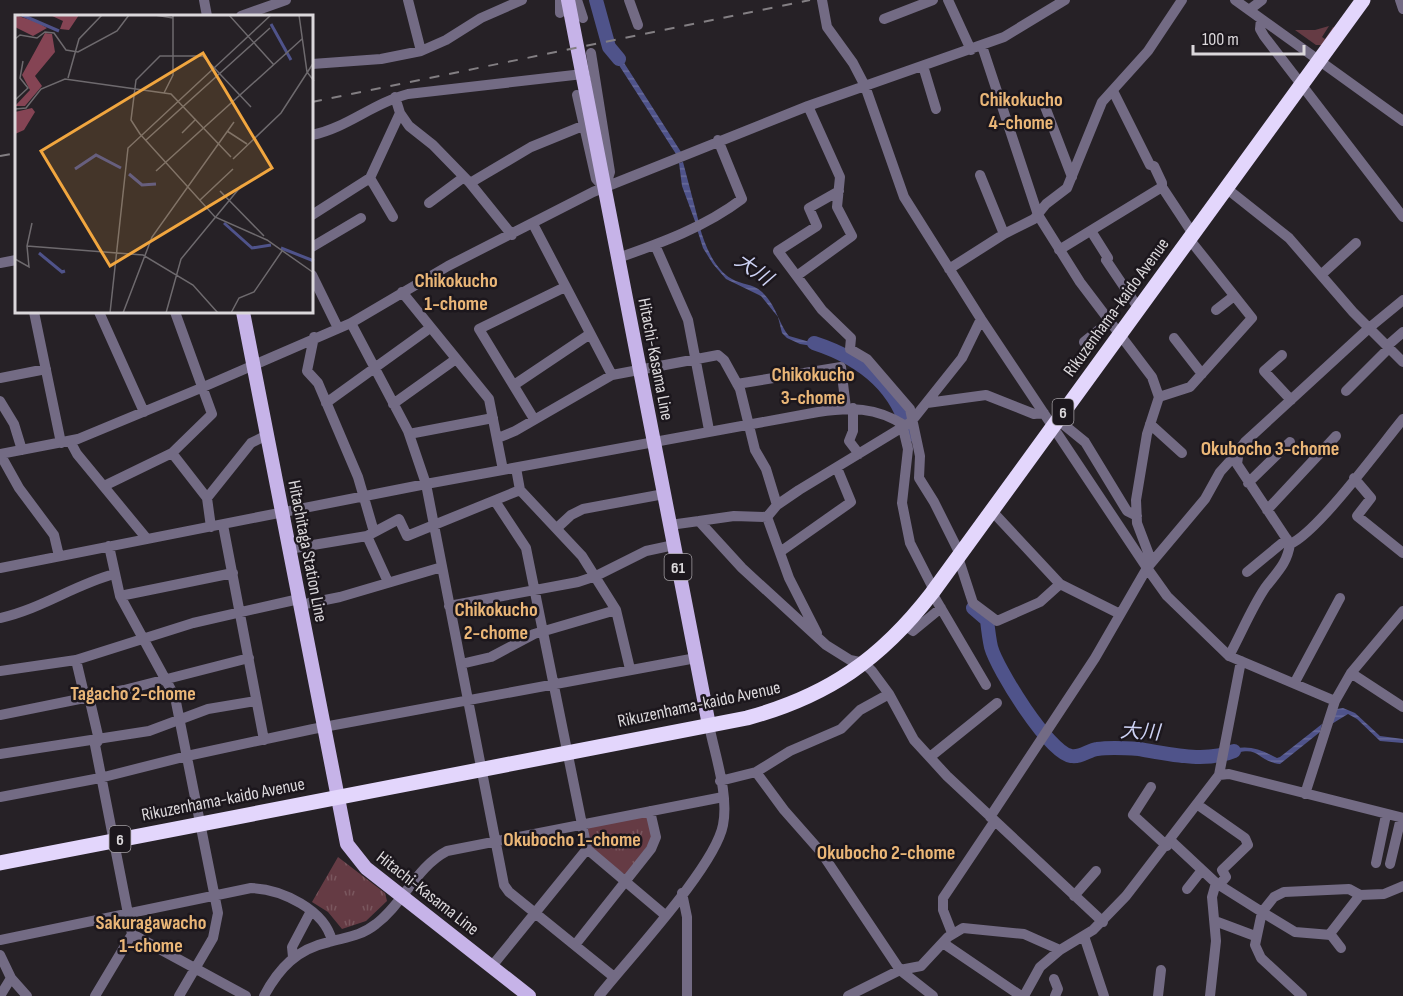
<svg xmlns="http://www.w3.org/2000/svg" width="1403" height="996" viewBox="0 0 1403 996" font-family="'Sofia Sans Condensed','Noto Sans JP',sans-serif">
<defs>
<pattern id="park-tufts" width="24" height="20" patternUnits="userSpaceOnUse" patternTransform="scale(1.5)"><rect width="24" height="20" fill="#653b44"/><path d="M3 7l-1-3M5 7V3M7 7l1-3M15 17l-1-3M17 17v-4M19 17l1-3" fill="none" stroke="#7a575e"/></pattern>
<pattern id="water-rules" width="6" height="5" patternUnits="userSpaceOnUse" patternTransform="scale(1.5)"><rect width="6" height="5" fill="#4f538a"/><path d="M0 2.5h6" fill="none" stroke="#686b9a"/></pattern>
</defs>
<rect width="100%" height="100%" fill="#262126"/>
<!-- grass -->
<path fill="#653b44" d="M1329,26l-7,11 3,2 8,-12 2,1 -11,17h-8l-21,-15h20z"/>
<!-- park -->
<path fill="url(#park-tufts)" d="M643,814l7,5 2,20 -25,37 -38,-27 -1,-22z
M338,857l47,36 2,8 -21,20 -24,8 -14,-17 -16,-10z"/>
<!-- water -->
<path fill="url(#water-rules)" d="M612,44l69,108 -5,2 -70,-109z
M683,162l16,61 -3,1 -14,-38 -3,-23z
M700,228c5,18 15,42 32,51 10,6 20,4 30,13 15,14 16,31 27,44l59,17 16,8 41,49 1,7h-5l-33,-50 -9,-7 -22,-10 -37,-6 -13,-6 -5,-5 -4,-16 -17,-21 -35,-17 -13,-15 -10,-16 -6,-19z
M1343,708l12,5 25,23 23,3v4l-23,-2 -23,-22 -9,-5 -18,11 7,-16z
M1322,724l-2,8 -40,32c-26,-3 -18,-22 -55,-7l1,-6c20,-7 32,-3 51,7l3,-1z"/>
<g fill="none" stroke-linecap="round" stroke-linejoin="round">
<!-- river -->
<path stroke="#4f538a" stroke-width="14" d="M596,0l13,47 10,12
M814,343c46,15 84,43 95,92
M973,608l14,12c1,9 2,18 4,27 6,22 58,106 80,109 9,2 18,-6 26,-7 13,-2 29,-1 42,0 29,5 67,14 95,2"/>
<!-- minor -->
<path stroke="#736b84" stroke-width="10" d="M204,0l3,16
M408,0l13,51
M577,0l6,18
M629,0l9,25
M822,0l5,27 26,36 12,23 39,111 77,122 166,249 20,28 62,60 106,45
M948,0l23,50
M1235,0l168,121
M1400,0l3,9
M1249,10l13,-10
M560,13v-13
M241,16l45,-16
M884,19l49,-19
M1261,19l-1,10 4,7 139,181
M982,46l56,169 42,67 72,95 7,20 -12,37 -11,66 1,23 14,37 -4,8
M591,53l19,119 -5,16
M312,64l69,-5 40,-8 25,-11 35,-22 41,-18
M923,66l13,43
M1113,91l37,74 4,1 8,17v4
M577,95l19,84 8,9
M395,97l5,16 9,13 24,19 37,38 42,52
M1044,104l28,73
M312,135c35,-7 61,-32 96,-41l175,-20
M980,175l24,59
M470,183l61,-36 54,-22
M1226,188l63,50 64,74 50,50
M839,191l-30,17 8,18 -39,25 44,59 29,28 -1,11 17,10 43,50 10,47 -1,22 15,24 26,52
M429,203l35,-26
M312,215l58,-37
M393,217l-23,-39 30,-65
M533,224l79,151
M1091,231l17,27 -2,2 33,49
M655,245l33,75 21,110
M312,247l49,-29
M1059,250l103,-63 31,47
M618,258c43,-15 87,-31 124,-59l-24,-59
M0,263l16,-3
M949,269l55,-35 30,-15 12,-15 21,-16 35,-86 46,-51 34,-51
M1322,274l34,-31
M312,275l26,53
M798,275l54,-39 -15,-29 3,-30 -32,-71
M402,292l87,107 14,71
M1216,310l18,-14
M34,312l27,131
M99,312l45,100
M351,323l57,108 18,53 78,401 5,7 105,85
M314,337l-7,34 11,12 40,94 16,55
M1174,338l28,36
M1084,342l26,-21
M1387,346l16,-14
M1282,355l-18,16 27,29
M0,378l46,-9
M737,384l104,-17 5,41
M514,385l76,-51
M1346,391l43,-43
M1159,397l31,-10 62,-69 -62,-78
M0,401l14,23 8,26
M326,403l104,-75
M927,403l59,-8 48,19 10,-1
M393,404l63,-45
M853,408v23l-4,10 10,13
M534,419l-55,-90 86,-42
M1058,420l27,22 42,69 10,5
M1150,424l32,29
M903,428l5,21 -6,54 8,40 24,47
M409,434l84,-16
M498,438l17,-7 97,-56 106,-20 6,5 16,29 15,61 11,19 11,36
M70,441l7,13 70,85
M172,453l35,45
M0,454l78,-15 123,-51 150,-65 97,-57 145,-74 215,-86 196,-69 61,-37
M0,454l19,34 35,47 5,21
M516,468l4,22 62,66 34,54 14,59
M1354,478l17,20 -14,18 46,37
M1248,483l42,-41
M104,486l68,-33 40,-39 -37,-102
M495,501l31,47 61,301 78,66
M1267,510l69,-74
M992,511l68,73 60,30
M767,517l10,-12 22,-15 112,-68 51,-64 19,-39
M699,521l35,-5 33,1 22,61 28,55
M223,525l41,215
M670,525l29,-4 43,47 84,77 24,15 14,3 8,8 17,23 25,46 33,36 156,146
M211,527l-4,-29 44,-55 16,-8
M557,528l14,-13 12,-6 81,-15
M1290,544c27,-11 90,-97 113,-125
M109,546l11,50 55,101 43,216 -5,25 -34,58
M289,549l78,-13
M780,552l71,-50 -14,-34
M958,557l15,46 24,18 43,-19 20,-18
M0,568l426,-84 392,-72c32,-5 58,-5 86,13
M1247,572l40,-33
M388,582l-21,-46 32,-17 8,17 113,-46
M932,593l54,92
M120,596l113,-23
M300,605l40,-8 102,-30
M449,606l129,-24 18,-6 50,-25 28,-6
M0,618c41,-9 74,-33 114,-44
M906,626l7,5 28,-23
M1229,656c12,-22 22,-47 36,-68 12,-16 22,-24 25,-44l-53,-80 2,-14 6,-8 124,-114 34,-28
M76,660l9,38
M461,664l30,-7 43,-23 82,-24
M0,671l76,-11 117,-37 106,-24
M1351,673l52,34
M1295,682l45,-84
M89,697l10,43 -4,5 37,189 -37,62
M0,715l124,-25 125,-32
M0,754l149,-23 59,-22 48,-8
M930,757l67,-54
M756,772l28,38 37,42 79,118 33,26
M1219,775l22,-114
M720,781l36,-9 34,-21 51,-22 19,-19 29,-16
M1151,787l-18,28 34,31
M1305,794l30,-93 16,-28 52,-62
M0,797l100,-19 87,-22 126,-27 383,-71
M1198,805l47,33 3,7 -26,25 4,7 -7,8
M990,817l105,-159 52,-90 58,-69 15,-27 19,-21
M1171,841l45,42 46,29 -7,33 6,13 41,38
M1376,863l10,-48
M1390,864l11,-46
M1187,889l15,-19
M682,893l5,24v79
M1074,896l22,-25
M1215,921l40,15
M952,933l-9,-23v-12l51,-76
M132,934l114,62
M1329,935l31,-40
M1084,936l20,60
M0,940l251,-52c31,1 74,22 81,53
M943,943l78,53
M575,945l76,-96 5,-12 -6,-26
M1341,948l-10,-13 -36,-3 -33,-20 12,-15 10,-5 65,-3 11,6 24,-1 19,-8
M0,955l11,23 16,18
M293,957l-1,-10 19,-36
M492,966l95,-117
M1054,979l4,10 -3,7
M0,996l11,-18
M264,996c15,-28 33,-47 65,-54 18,-5 32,-6 47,-18 27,-20 40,-57 71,-73l276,-54
M599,996c29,-37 116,-129 124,-171 6,-31 -8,-69 -14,-100
M848,996l52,-26 21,-4 27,-29 15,-9 61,6 36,16
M1024,996l16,-29 20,-17 33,-20 33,-34 93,-121 10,-1 174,44
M1158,996l3,-26
M1210,996l6,-55 -4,-44 4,-14"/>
<!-- major -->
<path stroke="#c6b3e8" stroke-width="14" d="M568,0l141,725
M243,312l104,532 19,24 163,128"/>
<!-- highway -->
<path stroke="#e3d6fc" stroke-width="15" d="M0,863l747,-145c81,-22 134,-59 185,-125l431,-593"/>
<!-- rail -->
<path stroke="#837f83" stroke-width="2" stroke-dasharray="10 10" stroke-linecap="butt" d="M312,102l498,-102
M0,156l16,-3"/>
</g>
<g text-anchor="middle" stroke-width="5" stroke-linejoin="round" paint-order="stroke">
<!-- shield labels -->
<g fill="#1c171d" stroke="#a29ea2" stroke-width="1.5">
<rect x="1052.5" y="399" width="21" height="26" rx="4.5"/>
<rect x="664.5" y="554" width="27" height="26" rx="4.5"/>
<rect x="109.5" y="826" width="21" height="26" rx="4.5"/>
</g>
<g font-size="16" font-weight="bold" fill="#dbd8db">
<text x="1063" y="418">6</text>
<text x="678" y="573">61</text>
<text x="120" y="845">6</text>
</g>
<!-- street labels -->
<g font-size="18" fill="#dbd8db" stroke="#1c171d">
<text transform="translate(1116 307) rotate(-54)" y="6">Rikuzenhama-kaido Avenue</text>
<text transform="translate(656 359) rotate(79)" y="6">Hitachi-Kasama Line</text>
<text transform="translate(308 551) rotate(79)" y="6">Hitachitaga Station Line</text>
<text transform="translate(699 704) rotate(-12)" y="6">Rikuzenhama-kaido Avenue</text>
<text transform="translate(223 799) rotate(-11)" y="6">Rikuzenhama-kaido Avenue</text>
<text transform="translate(428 893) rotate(38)" y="6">Hitachi-Kasama Line</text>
</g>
<!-- neighbourhood labels -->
<g font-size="20" font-weight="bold" fill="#eab677" stroke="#1c171d">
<text x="1021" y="106">Chikokucho<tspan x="1021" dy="23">4-chome</tspan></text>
<text x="456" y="287">Chikokucho<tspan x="456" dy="23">1-chome</tspan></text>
<text x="813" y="381">Chikokucho<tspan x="813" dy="23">3-chome</tspan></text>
<text x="1270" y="455">Okubocho 3-chome</text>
<text x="496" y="616">Chikokucho<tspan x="496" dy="23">2-chome</tspan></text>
<text x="133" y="700">Tagacho 2-chome</text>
<text x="572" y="846">Okubocho 1-chome</text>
<text x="886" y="859">Okubocho 2-chome</text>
<text x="151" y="929">Sakuragawacho<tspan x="151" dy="23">1-chome</tspan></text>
</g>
<!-- water labels -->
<g font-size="20" font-style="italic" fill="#cdd2f4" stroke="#1c171d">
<text transform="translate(754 269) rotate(35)" y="7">大川</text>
<text transform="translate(1140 731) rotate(3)" y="7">大川</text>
</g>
</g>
<!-- overview -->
<g transform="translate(15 15)">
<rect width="298" height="298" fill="#262126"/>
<path d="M0,0l22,7 10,6 -14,8 -18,-9zM35,0h29l-10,15 -9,-1 3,-8zM30,18l7,1 3,18 -20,24 7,10 -17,20h-10l15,-16 -8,-15zM17,93l3,4 -11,18 -9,4v-22z" fill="#854454"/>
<path fill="none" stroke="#4f538a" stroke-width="3" d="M7,0l37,16M256,9l20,36M60,154l21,-14 25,13M114,159l13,11 14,-1M209,208l28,25 19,-3M266,233l33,13M24,238l23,19 3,-1"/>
<path fill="none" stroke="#6e6a6e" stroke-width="1.5" d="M140,0l18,3M214,0l45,50M284,0l8,57 7,9M0,24l5,-4 17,3 8,-6 9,1 12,17 12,2 39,-21 12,-16M53,63l11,-39 23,-24M149,78l9,-18v-60M0,85l13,-12 -8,-10 3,-17M0,94l11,-1 15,-19 24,-10 106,15 60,63M212,116l20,13M167,118l14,-14M125,119l-9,-14 5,-40 24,-24h43l48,51M125,119l75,83 52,23 47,33M131,125l124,-112M218,144l48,-46 33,-51M141,156l146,-132M205,176l44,45M185,185l33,-31M12,231l116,9 50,30 25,28M0,244l14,8 -2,-21 5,-23M95,298l18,-165 143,-133M108,298l29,-76 82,-115M151,298l15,-54 61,-74M216,298l8,-15 15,-6 28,-41"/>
<path fill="#f1a63f" fill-opacity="0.15" stroke="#f1a63f" stroke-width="3" d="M188,38l69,115 -162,98 -69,-115z"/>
<rect width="298" height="298" fill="none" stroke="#dbd8db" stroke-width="3"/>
</g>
<!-- scale -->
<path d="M1193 45v9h111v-9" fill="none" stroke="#dbd8db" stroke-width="3"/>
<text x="1202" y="45" font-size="18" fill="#dbd8db" stroke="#1c171d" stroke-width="4.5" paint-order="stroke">100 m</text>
</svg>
